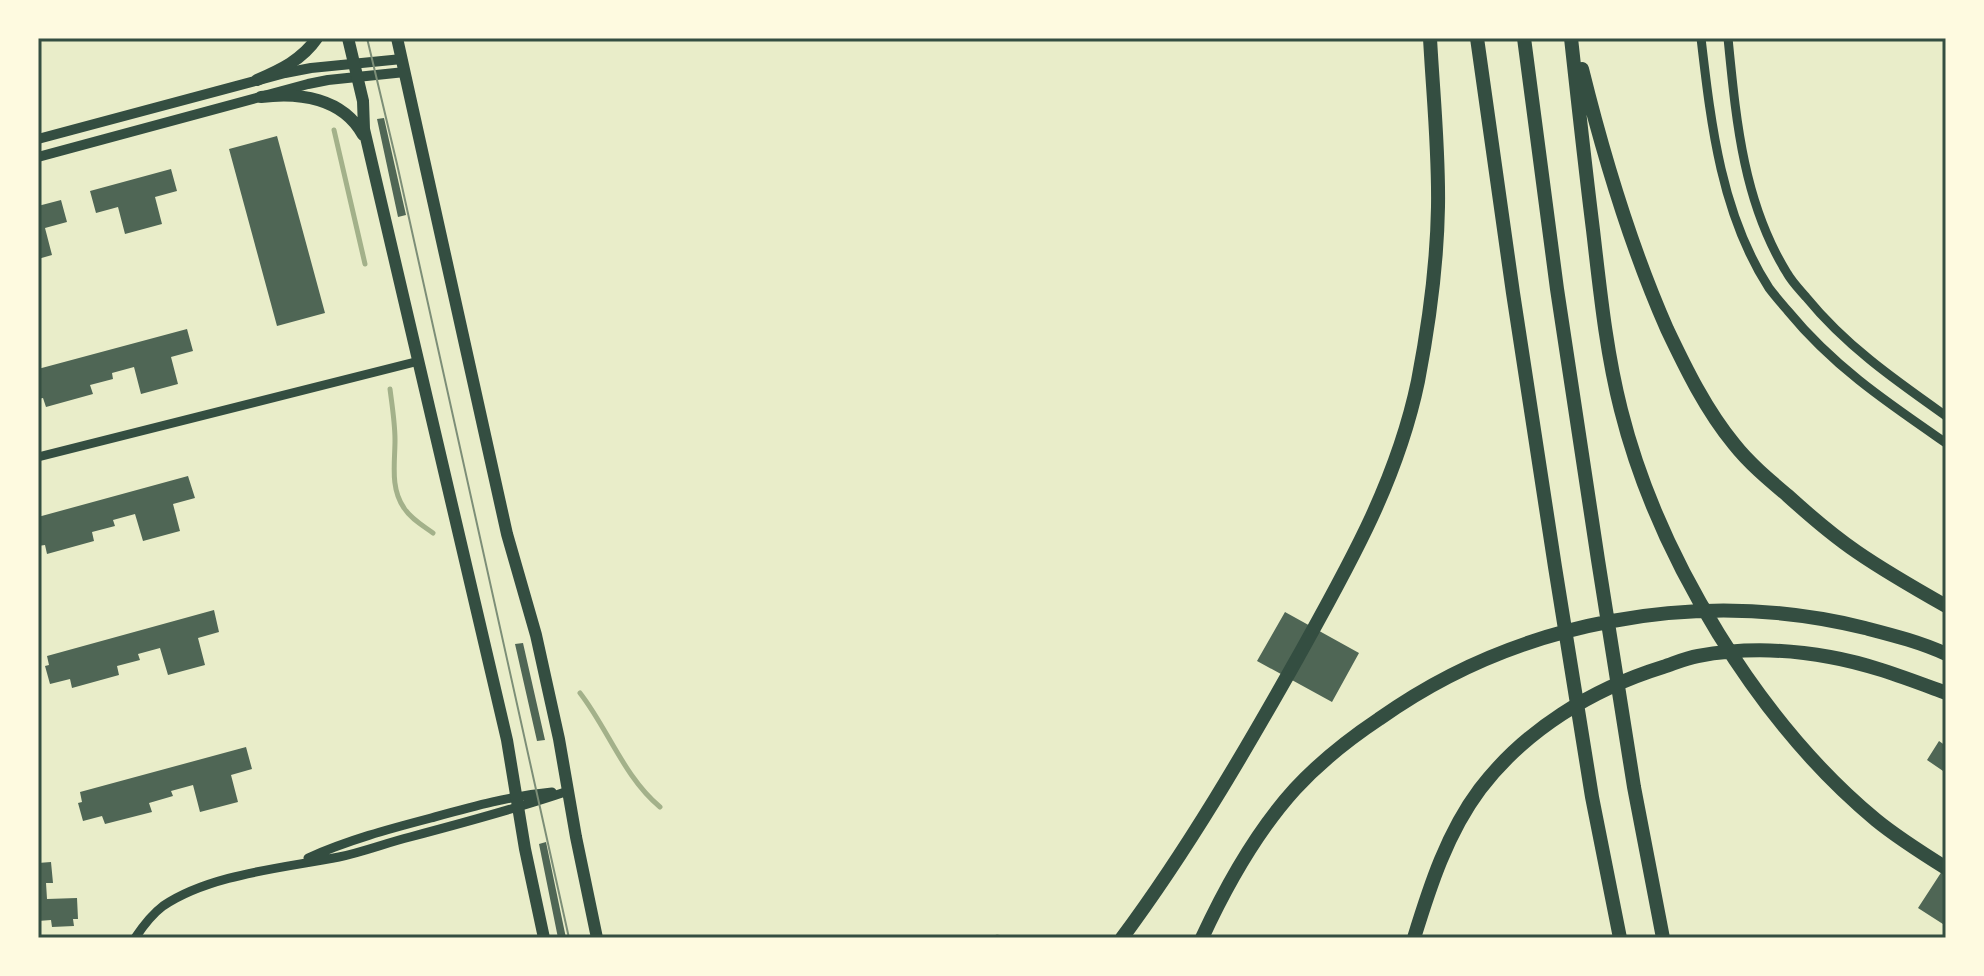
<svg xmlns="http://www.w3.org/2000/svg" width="1984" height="976" viewBox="0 0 1984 976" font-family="Jost,sans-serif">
<rect width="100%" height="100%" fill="#e9edc9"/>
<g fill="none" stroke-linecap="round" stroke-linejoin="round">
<!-- stream -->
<path stroke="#a3b18a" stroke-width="5" d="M334,130l31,134
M390,389c2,16 5,34 5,51 0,23 -5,48 9,68 7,11 18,17 29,25
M580,693c28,36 44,84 80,114
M997,937l4,1"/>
</g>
<!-- building -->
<path fill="#4f6655" d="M384,118l22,97 -8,2 -21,-98z
M277,136l48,177 -48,13 -48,-177z
M171,169l6,22 -22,6 7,27 -37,10 -7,-27 -22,6 -6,-22z
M61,200l6,22 -22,6 7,27 -14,4v-53z
M187,329l6,22 -22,6 7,27 -37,10 -7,-27 -22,6 1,6 -23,6 3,9 -47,13 -3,-9 -5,1v-30z
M188,476l7,22 -22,6 7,27 -37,10 -8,-27 -22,6 2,6 -23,6 2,9 -47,13 -2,-9 -7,1v-29z
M214,610l5,22 -21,6 7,27 -37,10 -8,-27 -22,6 2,6 -23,6 2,9 -47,13 -2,-9 -20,5 -5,-18 4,-1 -2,-9z
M1285,612l74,41 -27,49 -75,-41z
M523,643l22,97 -8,1 -22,-97z
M1939,741l7,5v27l-19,-13z
M246,747l6,22 -21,6 7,27 -38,10 -7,-27 -22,6 2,5 -24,7 3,9 -47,12 -3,-8 -19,5 -5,-18 4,-1 -2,-10z
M546,842l20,96h-8l-19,-94z
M51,862l2,21h-7l1,16 30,-1 1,21h-5l1,7 -22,1 -1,-7 -13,1v-58z
M1946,865v61l-28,-18z"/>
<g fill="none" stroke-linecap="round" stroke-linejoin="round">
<!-- tertiary -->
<path stroke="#344e41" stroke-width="9" d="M1701,38c10,86 20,176 68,250 6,8 13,16 19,23 46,56 100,92 158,132
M1728,38c8,81 15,164 59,235 5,9 13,17 19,24 40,49 89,83 140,119
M38,457l381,-96
M308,858c40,-18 81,-29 123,-40 40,-11 79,-22 121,-26
M135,938c8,-12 16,-23 28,-32 47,-32 121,-38 176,-49 24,-5 47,-14 71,-20 53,-14 106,-28 158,-46"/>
<!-- secondary -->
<path stroke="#344e41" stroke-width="10" d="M38,139l247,-66 26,-5 91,-9
M38,157l270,-73 20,-4 77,-8"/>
<!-- primary -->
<path stroke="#344e41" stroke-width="12" d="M348,38l15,63 1,28 143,611 18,109 19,89
M397,38l110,496 29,101 23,104 17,98 21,101
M257,80c23,-10 45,-20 60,-42
M261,97c38,-5 82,1 102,38"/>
<!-- motorway -->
<path stroke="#344e41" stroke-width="14" d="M1477,38l36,255 42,274 37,230 28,141
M1524,38l33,251 41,271 36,227 29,151
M1571,38c7,64 14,128 22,192 7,60 13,121 28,180 37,147 138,313 255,410 22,18 46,33 70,48
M1582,69c22,89 48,176 85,260 19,40 39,81 67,115 15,19 34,35 53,51 22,20 45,40 70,57 29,20 59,37 89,54
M1122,938c66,-89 122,-185 176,-281 50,-90 99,-175 120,-276 11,-57 19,-116 20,-174 1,-56 -5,-113 -8,-169
M1202,938c24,-52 54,-106 93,-149 25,-27 54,-50 84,-70 139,-99 321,-132 486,-91 27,7 55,14 81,26
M1414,938c16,-52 33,-105 66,-149 45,-59 112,-100 183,-122 12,-4 23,-9 35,-11 43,-8 89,-7 132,1 40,7 78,22 116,36"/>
<!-- tram -->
<path stroke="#7c8e77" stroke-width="2" d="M367,38l30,126 172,774"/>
</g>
<!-- border -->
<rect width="1984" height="976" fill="none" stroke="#fefae0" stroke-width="80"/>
<rect x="40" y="40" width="1904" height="896" fill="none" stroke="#344e41" stroke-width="3"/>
</svg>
